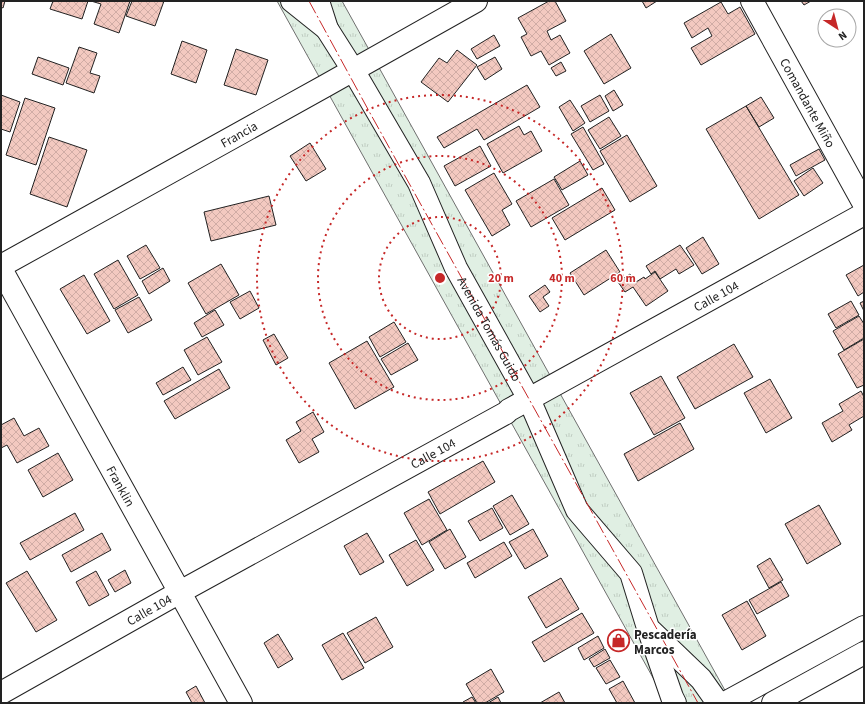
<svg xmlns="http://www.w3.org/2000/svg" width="865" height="704" viewBox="0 0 865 704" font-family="'Source Sans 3',sans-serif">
<defs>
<pattern id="grass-tufts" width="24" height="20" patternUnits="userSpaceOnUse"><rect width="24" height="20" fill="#e0efe3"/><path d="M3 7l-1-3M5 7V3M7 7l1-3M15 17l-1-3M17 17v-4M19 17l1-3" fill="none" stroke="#c0cdc2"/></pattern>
<pattern id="building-cross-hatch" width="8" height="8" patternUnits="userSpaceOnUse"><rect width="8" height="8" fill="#f3c9c0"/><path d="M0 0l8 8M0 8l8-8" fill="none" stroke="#d0aca5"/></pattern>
</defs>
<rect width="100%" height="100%" fill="#fff"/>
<!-- grass -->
<path fill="url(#grass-tufts)" stroke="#6f6f6f" d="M277,1h65l390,702h-65z"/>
<!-- building -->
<path fill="url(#building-cross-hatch)" stroke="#222" d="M1,1h4l-2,7 -2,-1z
M53,1h35l-6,18 -32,-10z
M91,1h39l-11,32 -25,-9 7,-20z
M132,1h32l-9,25 -29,-10z
M549,1h6l11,20 -19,10 4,9 9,-5 10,18 -21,12 -8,-14 -10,5 -10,-19 6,-3 -9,-16z
M642,1h15l-11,7z
M801,1h10l-7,4z
M721,2l7,12 12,-7 15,27 -54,31 -10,-17 21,-12 -4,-8 -16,10 -8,-15z
M611,34l20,34 -27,16 -20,-33z
M494,35l6,11 -23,13 -6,-10z
M182,41l25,9 -11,33 -25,-9z
M79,47l18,6 -7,20 10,3 -6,17 -28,-10z
M236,49l32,11 -12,35 -32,-10z
M457,50l20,15 -29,37 -27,-20 18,-24 8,5z
M38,57l31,11 -6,17 -31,-11z
M495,57l7,12 -17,11 -8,-13z
M561,62l5,9 -10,5 -5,-8z
M527,85l13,22 -56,33 -7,-11 -33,19 -7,-11z
M614,90l9,15 -10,6 -8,-15z
M1,95l19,7 -10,30 -9,-3z
M600,95l9,16 -19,11 -9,-16z
M761,97l13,21 -15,9 -13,-21z
M25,98l30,10 -19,57 -30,-10z
M570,100l15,23 -12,8 -14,-24z
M746,106l53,89 -40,24 -53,-90z
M609,117l12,19 -21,13 -12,-19z
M519,126l5,9 7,-4 11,20 -39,22 -16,-29z
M583,127l21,37 -11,6 -22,-36z
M627,135l30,51 -27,16 -30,-51z
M49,137l38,13 -20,57 -37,-13z
M310,143l16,26 -20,12 -16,-25z
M480,146l11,20 -36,20 -11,-20z
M819,149l6,11 -29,16 -6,-11z
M580,161l8,14 -26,15 -8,-13z
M813,168l10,15 -19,13 -10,-15z
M494,173l18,31 -10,6 8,15 -18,11 -27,-46z
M554,179l15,26 -38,22 -15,-26z
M602,188l13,22 -50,30 -13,-22z
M269,196l7,29 -65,16 -7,-29z
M703,237l16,27 -17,10 -16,-26z
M146,245l14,23 -20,11 -13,-23z
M680,245l14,20 -15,9 -3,-5 -16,10 -5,-8 -4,3 -5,-8z
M606,250l14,22 -36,23 -14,-22z
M118,260l20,35 -24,14 -20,-35z
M221,264l18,31 -33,19 -18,-31z
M864,265v27l-6,4 -12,-21z
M163,268l7,13 -21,13 -7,-13z
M655,272l13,19 -22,15 -13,-19 -8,5 -7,-10 12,-8 6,8 8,-5 1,2z
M84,275l26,46 -23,13 -27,-45z
M545,285l5,7 -7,5 6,9 -9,6 -11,-16z
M250,291l9,17 -19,11 -10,-17z
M139,297l13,23 -24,13 -13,-23z
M851,301l8,14 -23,13 -8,-14z
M864,301v10l-4,-8z
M215,310l9,15 -22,12 -8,-14z
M859,316l5,8v14l-20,12 -11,-19z
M394,322l12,20 -26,15 -11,-20z
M274,334l14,24 -12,7 -13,-25z
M207,337l15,25 -24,13 -14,-25z
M864,339v46l-7,3 -19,-34z
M367,341l27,46 -39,22 -26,-46z
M408,343l10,17 -27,15 -10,-16z
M734,344l19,33 -58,32 -18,-32z
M183,367l8,13 -28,15 -7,-12z
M219,369l11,19 -55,31 -11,-18z
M661,376l24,42 -31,17 -24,-42z
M770,379l22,39 -26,15 -22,-40z
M861,391l3,6v19l-15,9 3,5 -20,12 -10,-19 21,-12 -4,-7z
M313,412l11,20 -12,7 7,13 -20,11 -13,-23 15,-9 -5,-9z
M14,418l10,18 15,-8 10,18 -32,17 -10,-18 -6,3v-23z
M680,423l14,26 -56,32 -14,-27z
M58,453l15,27 -30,17 -15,-27z
M483,461l12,21 -55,32 -12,-22z
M512,495l17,29 -19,11 -17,-29z
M429,499l18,31 -25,15 -18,-32z
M819,505l22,39 -34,20 -22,-40z
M492,508l11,20 -23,13 -12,-20z
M75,513l9,17 -54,30 -10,-17z
M450,529l16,28 -21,12 -16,-27z
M533,529l15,27 -23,13 -16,-27z
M102,533l9,17 -40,22 -9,-17z
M367,533l17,29 -24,13 -16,-29z
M416,540l18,30 -27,16 -18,-31z
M504,542l8,14 -37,22 -8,-15z
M770,558l13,22 -14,8 -12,-22z
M125,570l6,13 -16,9 -7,-12z
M27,571l30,49 -21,12 -30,-49z
M96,571l13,24 -20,11 -13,-24z
M561,578l18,31 -33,19 -18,-31z
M781,582l8,14 -32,18 -8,-14z
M747,601l19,35 -24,14 -20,-35z
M582,613l12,20 -50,29 -12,-20z
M376,617l17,30 -28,16 -18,-30z
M343,633l21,35 -22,12 -20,-35z
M278,634l15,25 -15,9 -14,-25z
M598,636l6,12 -20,12 -6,-12z
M605,649l5,9 -16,9 -5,-8z
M610,660l10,17 -14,7 -10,-16z
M491,669l13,23 -19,11h-8l-11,-19z
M623,681l12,22h-18l-8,-14z
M196,686l9,17h-13l-6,-11z
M559,692l6,11h-25z
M472,697l4,6h-13v-1z
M498,697l3,6h-13z"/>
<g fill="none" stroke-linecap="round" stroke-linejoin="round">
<defs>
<g id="minor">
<path id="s1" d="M752,1l112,203"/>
<path id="s2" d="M1,266l324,-180 151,-85"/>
<path id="s3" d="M1,269l240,434"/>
<path id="s4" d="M1,693l179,-101 326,-179 3,-3 355,-196"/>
</g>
<g id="major">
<path d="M292,1l35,28"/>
<path id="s5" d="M318,1l9,28 26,41 66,113 37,85 73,131 48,111 54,63 17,55 24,69 3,6"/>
<path d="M651,631l50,48 17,24"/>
<path d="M725,703l139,-76"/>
<path d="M773,703l91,-50"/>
</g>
</defs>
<!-- minor casing -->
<use href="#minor" stroke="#222" stroke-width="24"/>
<!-- major casing -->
<use href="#major" stroke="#222" stroke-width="24"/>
<!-- minor -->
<use href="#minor" stroke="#fff" stroke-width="22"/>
<!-- major -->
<use href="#major" stroke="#fff" stroke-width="22"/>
<!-- power -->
<path stroke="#c62828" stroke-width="1" stroke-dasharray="14 3 2 3" stroke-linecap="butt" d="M309,1l61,112 328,590"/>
</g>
<!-- distance rings -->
<g fill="none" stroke="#c62828" stroke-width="2" stroke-dasharray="2 4">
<circle cx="440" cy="278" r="61"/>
<circle cx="440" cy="278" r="122"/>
<circle cx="440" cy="278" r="183"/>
</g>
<!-- icons -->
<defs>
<symbol id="shop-ring" viewBox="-11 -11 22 22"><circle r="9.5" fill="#fff" stroke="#c62828" stroke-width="1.5"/><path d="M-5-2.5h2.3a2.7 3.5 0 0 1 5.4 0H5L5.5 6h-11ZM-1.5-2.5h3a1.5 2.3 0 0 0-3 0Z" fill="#c62828"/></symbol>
</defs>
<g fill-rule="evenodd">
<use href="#shop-ring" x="606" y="628" width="25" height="25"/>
</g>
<g text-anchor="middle" stroke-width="3" stroke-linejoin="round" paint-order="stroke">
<!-- street labels -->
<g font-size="13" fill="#222" stroke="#fff">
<text dy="5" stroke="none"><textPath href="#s1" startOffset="116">Comandante Miño</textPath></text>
<text dy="5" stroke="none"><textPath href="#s2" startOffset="272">Francia</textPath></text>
<text dy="5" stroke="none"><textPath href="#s4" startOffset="818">Calle 104</textPath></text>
<text dy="5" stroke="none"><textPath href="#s5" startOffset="371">Avenida Tomás Guido</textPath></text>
<text dy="5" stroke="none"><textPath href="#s4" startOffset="494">Calle 104</textPath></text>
<text dy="5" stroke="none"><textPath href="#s3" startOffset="248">Franklin</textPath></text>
<text dy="5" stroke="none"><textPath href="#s4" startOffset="170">Calle 104</textPath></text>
</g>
<!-- poi labels -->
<g font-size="13" font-weight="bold" fill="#222" stroke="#fff" text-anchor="start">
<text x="634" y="639">Pescadería<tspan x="634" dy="15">Marcos</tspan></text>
</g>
</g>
<circle cx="440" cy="278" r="6" fill="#c62828" stroke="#fff" stroke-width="2"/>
<g font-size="12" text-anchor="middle" font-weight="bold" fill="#c62828" stroke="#fff" stroke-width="3" stroke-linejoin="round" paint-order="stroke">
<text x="501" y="282">20 m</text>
<text x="562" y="282">40 m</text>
<text x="623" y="282">60 m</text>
</g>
<!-- border -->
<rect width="865" height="704" fill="none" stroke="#222222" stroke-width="4"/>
<!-- north arrow -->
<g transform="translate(837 28) rotate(144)"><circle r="19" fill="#ffffff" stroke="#a7a7a7"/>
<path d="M0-3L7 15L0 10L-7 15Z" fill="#c62828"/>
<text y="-6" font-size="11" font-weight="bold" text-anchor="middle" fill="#222222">N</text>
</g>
</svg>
